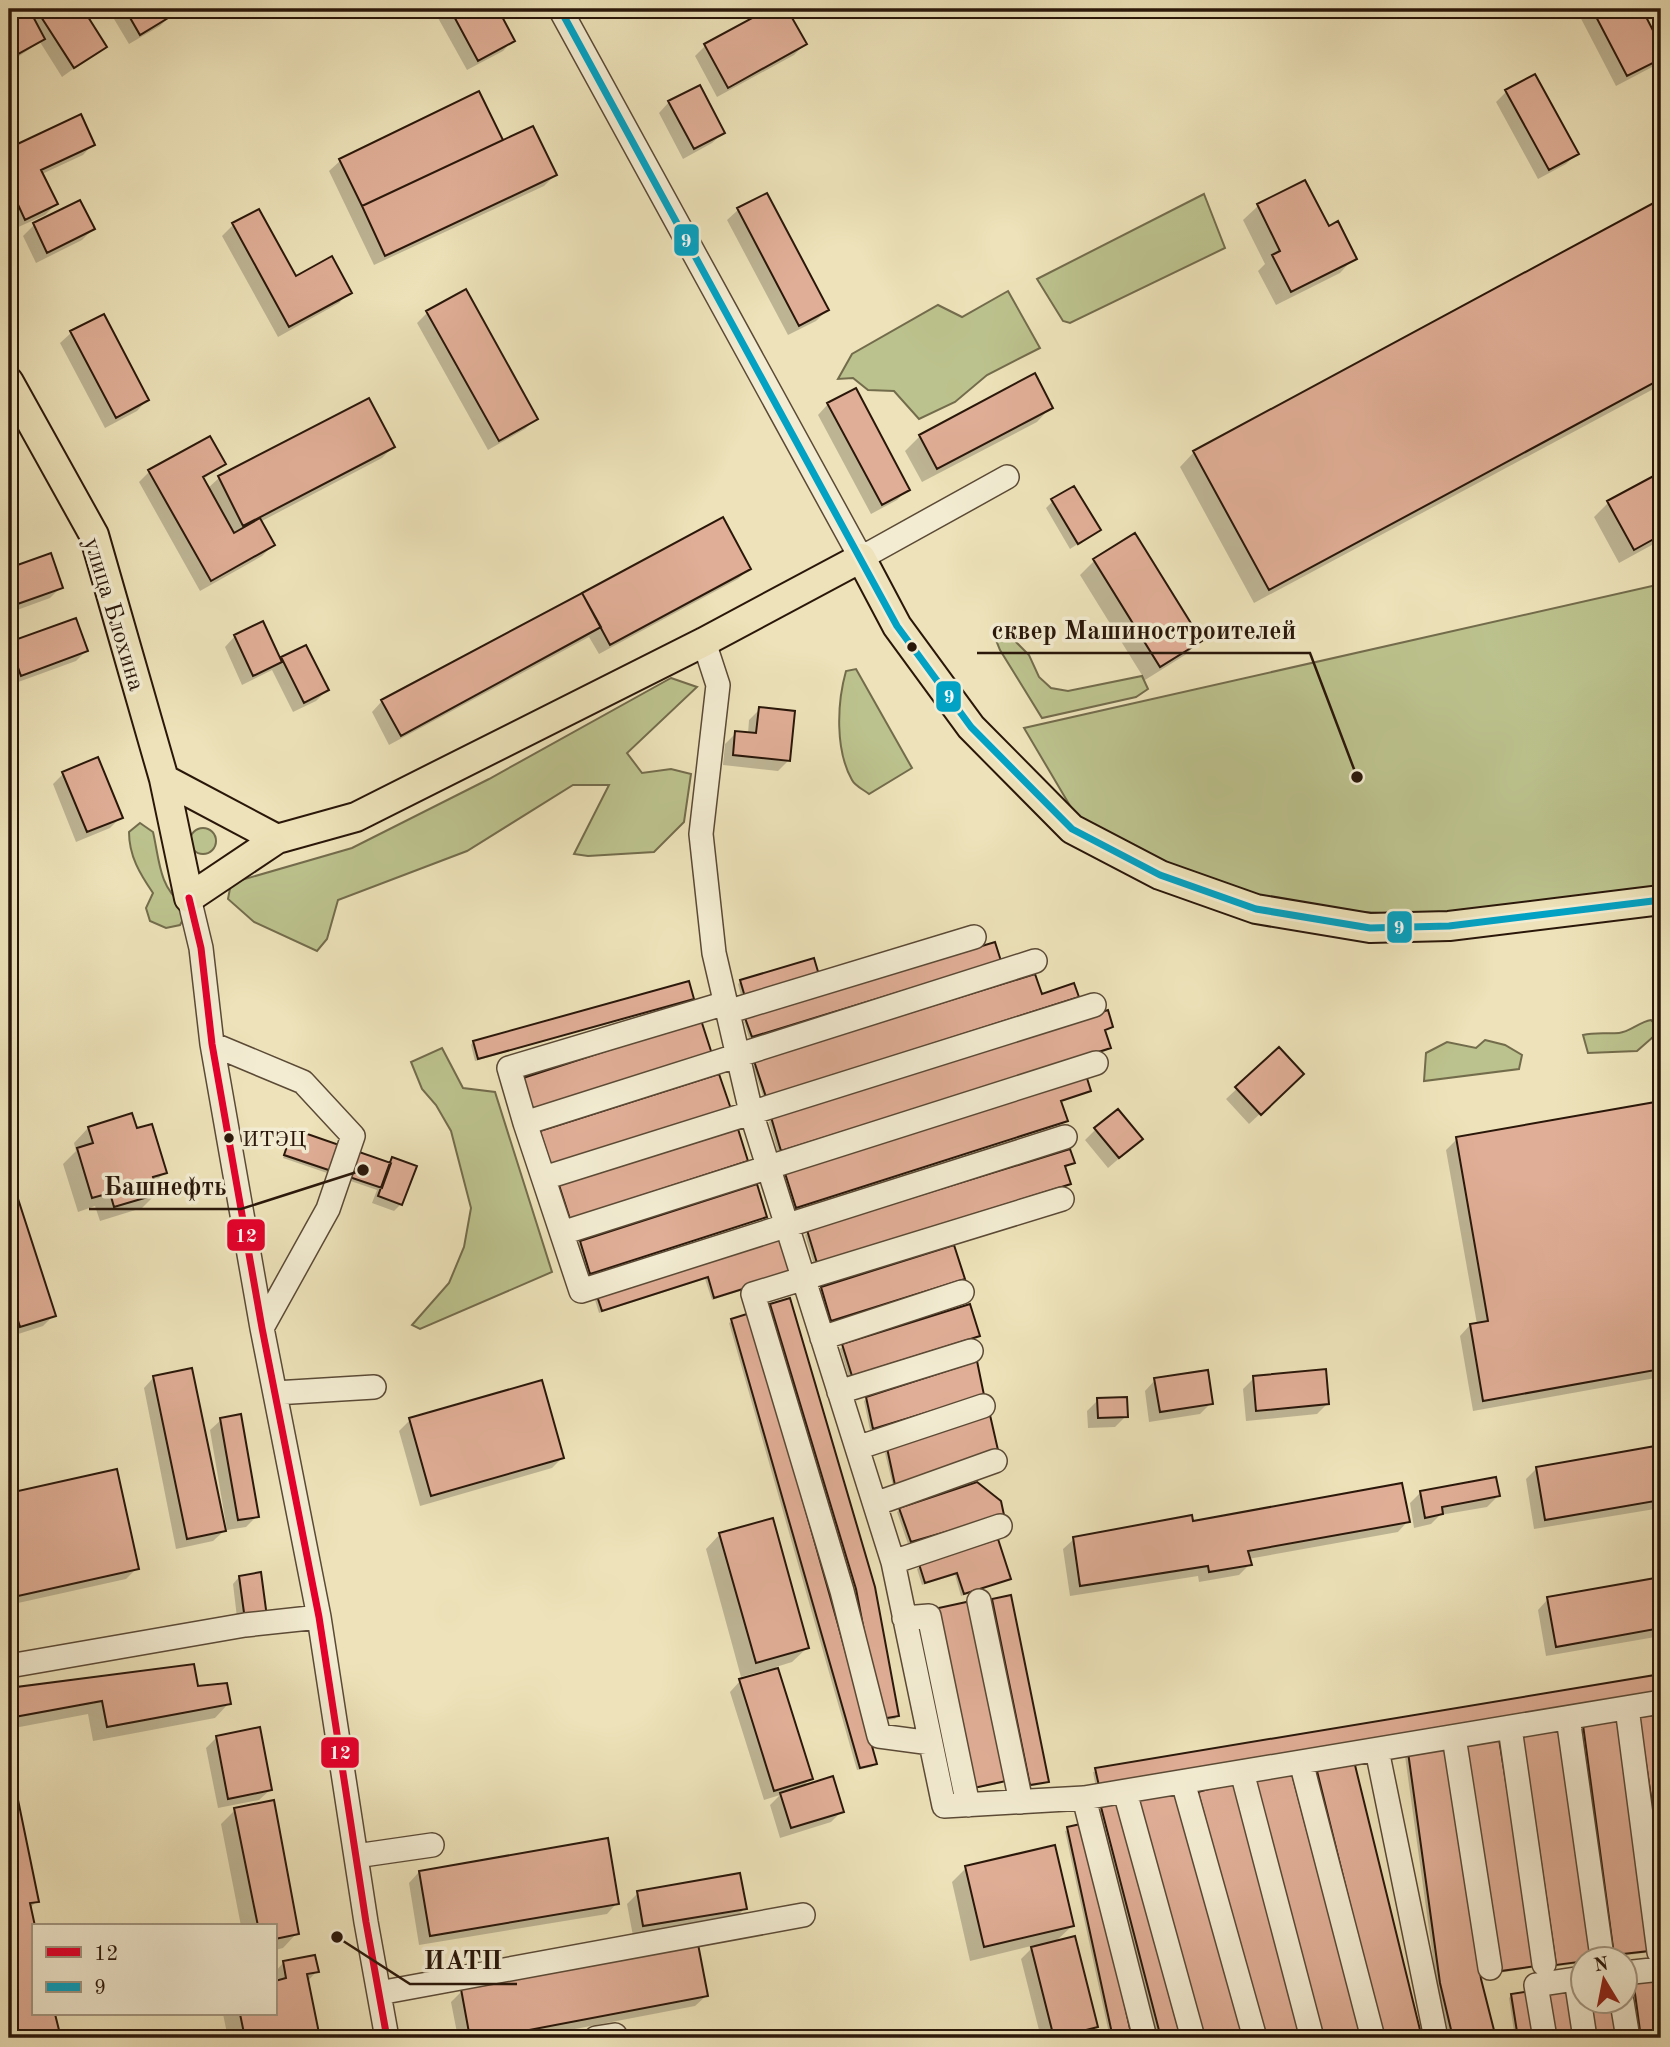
<svg xmlns="http://www.w3.org/2000/svg" width="1670" height="2047" viewBox="0 0 1670 2047" font-family="'Old Standard TT',serif">
<rect width="100%" height="100%" fill="#ede2b9"/>
<filter id="stains"><feTurbulence type="fractalNoise" baseFrequency=".00286" numOctaves="4"/><feColorMatrix values="0 0 0 0 .2 0 0 0 0 .09 0 0 0 0 .02 0 0 0 .5 -.17"/></filter>
<radialGradient id="worn" r=".72"><stop offset=".6" stop-color="#630" stop-opacity="0"/><stop offset="1" stop-color="#630" stop-opacity=".3"/></radialGradient>
<!-- green -->
<path fill="#bcc28d" stroke="#736c4c" stroke-width="2" d="M1204,194l21,54 -155,75 -7,-2 -26,-42z
M1008,291l32,57 -53,27 -32,27 -36,17 -25,-28 -26,-1 -15,-12 -15,1 14,-25 86,-49 24,12z
M1661,584v305l-219,27 -141,-7 -85,-21 -134,-62 -58,-98z
M1012,638l17,17 10,22 12,11 17,3 74,-15 6,13 -12,8 -94,21 -42,-68 -4,-10z
M856,669l56,99 -43,26c-5,-4 -14,-8 -17,-14 -17,-30 -15,-77 -6,-109z
M671,678l26,9 -70,66 15,20 29,-4 20,5 -7,48 -30,30 -66,4 -14,-2 35,-69h-36l-106,66 -129,49 -11,39 -10,12 -63,-29 -26,-23 3,-16 121,-35 137,-69z
M140,823l13,9c6,25 6,56 29,71l3,13 -5,9 -14,3 -16,-7 -4,-13 7,-15c-13,-19 -24,-37 -24,-61z
M190 841a13 13 0 1 1 26 0a13 13 0 1 1-26 0Z
M1651,1020l10,10 -24,21 -49,2 -5,-18c12,-3 23,-1 36,-2 11,-1 20,-11 32,-13z
M1485,1040l20,5 17,10 -3,14 -95,12 2,-28 21,-11 29,6z
M442,1048l21,40 32,4 57,180 -132,57 -8,-4 37,-42 15,-36 7,-39 -20,-77 -15,-26 -14,-16 -11,-27z"/>
<!-- shadow -->
<path fill="#0003" d="M20,9h61l24,37 -43,31 -22,-35 -31,21v-48z
M108,9h59l4,6 -11,11 -31,18z
M306,9h19l-15,8z
M433,9h63l17,31 -10,11 -36,19z
M772,9h13l20,35 -11,11 -77,42 -22,-41 11,-11z
M1576,9h64l21,41v9l-7,7 -38,20z
M1506,92l71,61 -11,11 -28,15 -42,-77z
M478,94l24,48 53,33 -11,11 -170,79 -45,-94 11,-10z
M669,102l54,31 -11,10 -29,16 -24,-46z
M80,117l13,27 -10,11 -41,19 14,30 -11,11 -31,14 -5,-11v-68z
M1661,201v184l-407,218 -74,-136 14,-15z
M79,202l14,27 -11,11 -46,23 -13,-27 11,-11z
M1258,206l70,22 26,30 -14,15 -64,32 -18,-34 7,-7 -22,-44z
M738,210l89,100 -11,11 -28,14 -61,-115z
M233,225l62,53 54,14 -10,11 -61,34 -56,-101z
M428,312l108,106 -11,11 -37,21 -71,-127z
M71,333l76,67 -10,11 -32,17 -45,-85z
M368,400l25,47 -11,11 -122,64 13,23 -11,11 -62,35 -61,-109 11,-11 74,-7 -22,16 5,9 12,-11z
M828,404l80,85 -11,11 -26,14 -53,-99z
M1051,407l-14,15 -115,60 -17,-31 15,-15z
M1661,474v66l-42,23 -25,-46 14,-14z
M1053,501l46,29 -29,19 -24,-41z
M50,556l11,31 -11,11 -41,15v-43z
M1095,560l105,81 -15,14 -40,25 -65,-105z
M749,569l-11,10 -139,75 -10,-17 -200,108 -17,-33 10,-11z
M75,620l11,31 -10,10 -66,24 -1,-40z
M235,636l45,25 2,-2 45,31 -11,11 -23,11 -21,-42 -30,15 -17,-38z
M760,709l29,51 -11,11 -55,-6 2,-21 11,-11 12,1 1,-14z
M63,774l58,43 -11,11 -34,14 -23,-58z
M996,963l-247,75 -5,-16 2,-3z
M814,978l-72,21 -4,-15 3,-3z
M1040,996l37,1 -313,102 -11,-33z
M692,999l-217,62 -4,-16 2,-3z
M1111,1027l-8,4 6,17 -3,3 -328,102 -9,-31 3,-3z
M1279,1049l12,36 -42,39 -23,-25z
M1089,1091l-29,11 6,18 -3,3 -269,87 -12,-36z
M1661,1102v275l-188,34 -13,-75 10,-11 7,-1 -31,-174 11,-11z
M88,1128l48,2 29,42 -12,12 3,10 -14,14 -42,13 -5,-15 -17,6 -15,-48 13,-13 -2,-8z
M1096,1129l34,20 -22,19 -23,-28z
M294,1131l94,33 5,-5 8,45 -7,7 -22,-8 5,-13 -94,-32z
M746,1161l-178,60 -10,-32 2,-3z
M1073,1163l-9,5 5,16 -3,3 -252,78 -9,-30 3,-3z
M9,1175l45,140 -11,11 -34,11z
M766,1216l-179,59 -9,-30 2,-2z
M778,1240l8,36 -74,24 -7,-21 -106,34 -4,-13 3,-3z
M963,1278l-134,45 -10,-31 3,-3z
M771,1306l126,410 -2,3 -17,2 -110,-412z
M732,1321l143,443 -3,3 -15,3 -128,-447z
M978,1335l-129,43 -9,-29 3,-3z
M154,1377l70,154 -11,10 -37,8 -32,-161z
M1254,1378l74,25 -11,11 -71,7 -3,-32z
M1155,1380l56,23 -11,11 -51,8 -4,-31z
M541,1383l21,75 -10,10 -132,38 -21,-75 11,-11z
M867,1398h112l-109,32 -6,-29z
M1098,1400l28,16 -11,11 -27,1 -1,-17z
M989,1417l-96,69 -8,-33 3,-3z
M221,1420l36,96 -11,11 -19,3 -17,-100z
M1661,1447v61l-127,21 -8,-50 11,-11z
M115,1471l22,97 -11,11 -117,26v-110z
M1420,1493l78,3 -11,11 -47,8 -9,9 -17,4 -4,-25z
M900,1509l99,8 -91,27 -11,-32z
M1408,1521l-10,11 -150,27 2,5 -11,11 -40,7 -1,-6 -128,20 -7,-47 11,-10 117,-16z
M720,1534l87,114 -15,14 -16,5 35,111 -10,10 41,23 -11,11 -51,16 -10,-33 10,-10 -16,5 -34,-108 10,-11 27,-8 -1,-3 -25,7 -35,-128z
M920,1566l89,13 -48,17 -6,-21 -33,10 -5,-16z
M239,1577l26,40 -27,9 -5,-42z
M1661,1579v57l-115,20 -8,-46 10,-11z
M993,1601l54,180 -3,3 -17,3 -37,-183z
M932,1613l72,167 -2,3 -35,7z
M193,1666l4,22 32,15 -14,15 -122,23 -5,-27 -79,15v-39z
M1661,1676v19l-565,93 -3,-16z
M1661,1715v168l-21,-164z
M1584,1726l63,224 -3,3 -32,4 -31,-228z
M1523,1735l59,225v3l-29,4z
M217,1737l53,53 -11,10 -41,8 -12,-60z
M1462,1749l72,216 -3,3 -33,5z
M1408,1753l71,226 15,59h-44l-13,-51 -32,-231z
M1353,1763l67,275h-40l-65,-263z
M9,1765l28,136 -8,8 4,17v88h20l6,24h-50z
M1116,1804l63,234h-21l-59,-227z
M235,1810l62,123 -14,15 -8,2v-24h-34l-20,-102z
M1084,1825l46,213h-20l-45,-207z
M966,1868l106,58 -17,16 41,84 -11,11 -44,1 -20,-79 14,-14 -65,16 -18,-79z
M419,1872l198,31 -10,11 -188,31 -10,-62z
M638,1893l107,15 -10,11 -102,17 -6,-32z
M283,1963l34,8 -10,11 11,56h-90l-5,-24h52v-42z
M1653,1979l7,59h-22l-7,-55z
M462,1991l244,5 -11,10 -167,32h-70l-7,-36z
M1512,1995l26,43h-23l-6,-40z"/>
<!-- building -->
<path fill="#e0ae96" stroke="#2a170a" stroke-width="2" d="M16,9h13l16,30 -36,20v-46z
M36,9h47l24,38 -33,21z
M125,9h44l4,6 -33,20z
M450,9h48l17,32 -37,20z
M769,9h18l20,35 -79,44 -24,-44z
M1592,9h50l19,37v13l-34,17z
M1535,74l44,80 -30,16 -44,-80z
M700,85l25,48 -31,16 -26,-48z
M479,91l24,49 -141,66 -23,-47z
M81,114l14,31 -54,25 17,34 -33,16 -16,-35v-37z
M533,126l24,49 -172,81 -23,-50z
M1305,180l24,46 9,-5 19,38 -66,33 -19,-37 8,-4 -23,-47z
M767,193l62,117 -30,16 -62,-118z
M1661,199v180l-392,211 -76,-139z
M80,200l15,29 -48,24 -14,-30z
M259,209l37,67 36,-20 20,37 -63,34 -57,-104z
M466,289l72,130 -39,22 -73,-130z
M104,314l45,86 -33,18 -46,-87z
M1035,373l18,35 -116,61 -18,-34z
M856,388l54,102 -28,15 -55,-102z
M369,398l26,49 -152,79 -25,-50z
M210,436l16,28 -23,13 31,56 26,-15 15,27 -64,36 -63,-111z
M1661,472v63l-27,15 -27,-49z
M1074,486l27,44 -23,14 -27,-45z
M723,517l28,52 -141,76 -28,-52z
M1135,533l67,108 -42,26 -67,-108z
M51,553l12,35 -54,19v-39z
M582,593l19,34 -200,109 -20,-36z
M76,618l12,33 -67,25 -12,-34z
M263,621l19,41 -29,14 -19,-41z
M306,645l23,45 -25,13 -23,-46z
M759,707l36,4 -5,50 -57,-6 2,-24 21,2z
M98,757l25,61 -36,14 -25,-60z
M995,942l6,19 -249,76 -7,-19z
M814,958l5,17 -74,22 -5,-17z
M1035,974l7,20 32,-11 5,14 -313,100 -12,-36z
M689,981l5,18 -216,60 -5,-18z
M1108,1010l5,17 -8,3 6,18 -330,103 -10,-34z
M701,1020l11,34 -178,58 -11,-34z
M1279,1047l25,27 -43,41 -26,-28z
M719,1074l12,35 -180,57 -11,-35z
M1086,1075l5,16 -30,10 7,20 -272,87 -12,-38z
M1661,1101v268l-178,32 -13,-77 18,-3 -32,-184z
M1118,1109l25,30 -24,19 -25,-30z
M132,1113l5,15 15,-4 15,49 -14,4 5,17 -44,13 -4,-14 -18,5 -15,-50 16,-5 -5,-16z
M293,1129l98,34 -9,25 -98,-33z
M738,1129l10,32 -178,58 -11,-34z
M1070,1149l5,14 -10,3 6,18 -254,79 -10,-33z
M392,1157l25,9 -15,39 -24,-9z
M9,1171l47,145 -36,11 -11,-36z
M757,1184l10,33 -177,57 -10,-33z
M779,1238l12,36 -77,24 -6,-21 -106,34 -5,-15z
M954,1245l11,34 -134,42 -10,-34z
M790,1298l85,289 24,129 -18,3 -25,-130 -86,-285z
M970,1304l10,32 -128,40 -10,-32z
M750,1313l87,308 40,143 -17,4 -129,-449z
M977,1361l7,34 -111,34 -7,-32z
M192,1368l34,163 -39,8 -34,-163z
M1326,1369l3,35 -73,7 -3,-35z
M1208,1370l5,34 -53,8 -6,-34z
M542,1380l22,78 -133,38 -22,-78z
M1127,1397l1,20 -30,1 -1,-20z
M241,1414l18,103 -21,3 -18,-102z
M990,1415l8,35 -103,35 -8,-37z
M1661,1445v55l-116,20 -9,-53z
M117,1469l22,100 -130,29v-105z
M1496,1477l4,19 -58,11 1,7 -18,4 -5,-27z
M977,1482l24,19 3,14 -93,27 -12,-34z
M1402,1483l8,39 -162,29 4,14 -43,7 -1,-6 -128,20 -7,-49 119,-22 1,6z
M773,1518l36,130 -53,15 -37,-130z
M998,1539l13,40 -47,15 -7,-21 -32,10 -6,-19z
M261,1572l6,45 -22,3 -6,-44z
M1661,1577v51l-105,19 -9,-50z
M1011,1595l38,187 -19,3 -38,-186z
M971,1601l35,180 -37,8 -35,-180z
M194,1664l4,22 29,-3 4,21 -124,23 -5,-26 -93,17v-30z
M778,1668l35,111 -39,12 -35,-112z
M1661,1674v19l-562,93 -4,-18z
M1661,1714v150l-22,-147z
M1618,1720l31,231 -35,4 -31,-230z
M260,1727l12,63 -44,9 -12,-63z
M1561,1728l33,232 -38,5 -34,-232z
M1499,1739l37,227 -35,5 -37,-227z
M1448,1745l33,234 15,59h-43l-13,-55 -32,-231z
M9,1756l30,146 -9,1 5,23 -2,88h22l6,24h-52z
M1354,1761l68,277h-39l-66,-267z
M1292,1774l70,264h-42l-66,-257z
M833,1776l11,36 -53,16 -11,-35z
M1237,1781l67,257h-40l-66,-246z
M1177,1790l69,248h-42l-67,-240z
M274,1800l25,134 -24,5v-13h-17l-24,-118z
M1117,1802l64,236h-20l-60,-231z
M1085,1823l47,215h-19l-46,-211z
M608,1838l11,66 -189,32 -11,-65z
M1055,1845l19,81 -90,21 -19,-81z
M740,1873l7,36 -104,17 -6,-35z
M1075,1936l23,91 -44,11 -23,-91z
M698,1944l10,52 -221,42h-17l-9,-49z
M315,1955l4,17 -12,2 13,64h-75l-5,-24h35v-33l11,-3 -3,-17z
M1655,1977l6,61h-20l-8,-59z
M1567,1987l9,51h-24l-9,-48z
M1532,1991l7,47h-21l-7,-44z
M1590,2002h22l6,36h-23z"/>
<g fill="none" stroke-linecap="round" stroke-linejoin="round">
<defs>
<path id="minor" d="M560,9l301,549 146,-81
M704,642l14,43 -17,149 13,119 37,159 142,450 51,244 140,-8 577,-96
M189,898l12,50 11,96 50,284 57,289 47,305 21,116
M726,1003l-217,65 16,55 510,-162
M727,1012l247,-75
M212,1044l91,38 50,54 -25,73 -66,119
M525,1123l56,168 484,-154
M544,1178l550,-173
M562,1233l534,-170
M822,1338l140,-46
M839,1392l132,-41
M275,1393l99,-6
M857,1448l126,-42
M875,1504l120,-43
M893,1562l107,-36
M979,1601l42,201
M904,1618l25,-2 39,189
M9,1666l236,-41 74,-8
M1627,1708l32,244
M1568,1718l34,239
M1510,1728l34,236
M1454,1737l36,231
M931,1743l-52,-7 -37,-145 -89,-297 309,-95
M1377,1750l59,288
M1301,1762l72,276
M1242,1772l70,266
M1183,1782l72,256
M1125,1792l68,246
M1084,1798l61,240
M356,1856l76,-11
M1624,1973l37,-4
M1576,1979l9,59
M379,1993l424,-78
M1622,2002l6,36
M596,2038l19,-3
M1545,2038l-9,-53 46,-7"/>
<path id="major" d="M9,382l85,153 70,244 25,119 88,-59 -113,-60
M277,839l79,-22 348,-175 157,-84 36,68 74,101 101,102 88,46 96,34 114,19 79,-2 212,-26"/>
</defs>
<!-- minor casing -->
<use href="#minor" stroke="#5b4a36" stroke-width="26"/>
<!-- major casing -->
<use href="#major" stroke="#2a170a" stroke-width="32"/>
<!-- minor -->
<use href="#minor" stroke="#f3ecd2" stroke-width="23"/>
<!-- major -->
<use href="#major" stroke="#ede2b9" stroke-width="28"/>
<defs>
<path id="bus-1" d="M189,898l12,50 11,96 50,284 57,289 47,305 21,116"/>
<path id="bus-2" d="M560,9l337,617 74,101 101,102 88,46 96,34 114,19 79,-2 212,-26"/>
</defs>
<!-- bus-1 casing -->
<use href="#bus-1" stroke="#f3ecd2" stroke-width="12"/>
<!-- bus-2 casing -->
<use href="#bus-2" stroke="#f3ecd2" stroke-width="12"/>
<!-- bus-1 -->
<use href="#bus-1" stroke="#e4002b" stroke-width="7"/>
<!-- bus-2 -->
<use href="#bus-2" stroke="#02a2c4" stroke-width="7"/>
</g>
<!-- markers -->
<g fill="#2a170a" stroke="#f3ecd2" stroke-width="2.5">
<circle cx="912" cy="647" r="6"/>
<circle cx="229" cy="1138" r="6"/>
</g>
<g text-anchor="middle" stroke-width="7" stroke-linejoin="round" paint-order="stroke">
<!-- bus labels -->
<g font-size="22" fill="#2a170a" stroke="#f3ecd2" text-anchor="start">
<text x="242" y="1146">ИТЭЦ</text>
</g>
<!-- street labels -->
<g font-size="24" fill="#2a170a" stroke="#f3ecd2">
<text transform="translate(115 614) rotate(73)" y="8">улица Блохина</text>
</g>
</g>
<!-- callouts -->
<path fill="none" stroke="#2a170a" stroke-width="2.5" d="M1357 777L1310 653H977M363 1170L241 1209H89M337 1937L410 1984H517"/>
<g fill="#2a170a" stroke="#f3ecd2" stroke-width="2.5">
<circle cx="1357" cy="777" r="7"/>
<circle cx="363" cy="1170" r="7"/>
<circle cx="337" cy="1937" r="7"/>
</g>
<g font-size="26" text-anchor="middle" font-weight="bold" fill="#2a170a" stroke="#f3ecd2" stroke-width="7" stroke-linejoin="round" paint-order="stroke">
<text x="1144" y="639">сквер Машиностроителей</text>
<text x="165" y="1195">Башнефть</text>
<text x="463" y="1969">ИАТП</text>
</g>
<g stroke="#f3ecd2" stroke-width="2.5">
<rect x="673" y="223" width="27" height="34" rx="7" fill="#02a2c4"/>
<rect x="935" y="680" width="27" height="33" rx="7" fill="#02a2c4"/>
<rect x="1386" y="910" width="27" height="34" rx="7" fill="#02a2c4"/>
<rect x="226" y="1218" width="40" height="34" rx="7" fill="#e4002b"/>
<rect x="320" y="1736" width="40" height="33" rx="7" fill="#e4002b"/>
</g>
<g font-size="19" text-anchor="middle" font-weight="bold" fill="#fff">
<text x="686" y="247">9</text>
<text x="949" y="703">9</text>
<text x="1399" y="934">9</text>
<text x="246" y="1242">12</text>
<text x="340" y="1759">12</text>
</g>
<!-- margin -->
<rect width="1670" height="2047" fill="none" stroke="#ede2b9" stroke-width="35"/>
<rect x="10" y="10" width="1649" height="2026" fill="none" stroke="#2a170a" stroke-width="3.5"/>
<rect x="18" y="18" width="1635" height="2012" fill="none" stroke="#2a170a" stroke-width="2"/>
<!-- legend -->
<rect x="32" y="1924" width="245" height="91" fill="#f3ecd2" stroke="#a39782" stroke-width="2"/>
<rect x="46" y="1947" width="35" height="10" fill="#e4002b" stroke="#a39782" stroke-width="2"/>
<text x="94" y="1960" font-size="21" fill="#2a170a">12</text>
<rect x="46" y="1982" width="35" height="10" fill="#02a2c4" stroke="#a39782" stroke-width="2"/>
<text x="94" y="1994" font-size="21" fill="#2a170a">9</text>
<!-- north arrow -->
<g transform="translate(1604 1980) rotate(350)"><circle r="33" fill="#f3ecd2" stroke="#a39782" stroke-width="2"/>
<path d="M0-5L12 26L0 18L-12 26Z" fill="#8f2418"/>
<text y="-10" font-size="19" font-weight="bold" text-anchor="middle" fill="#2a170a">N</text>
</g>
<rect width="100%" height="100%" filter="url(#stains)"/>
<rect width="100%" height="100%" fill="url(#worn)"/>
</svg>
